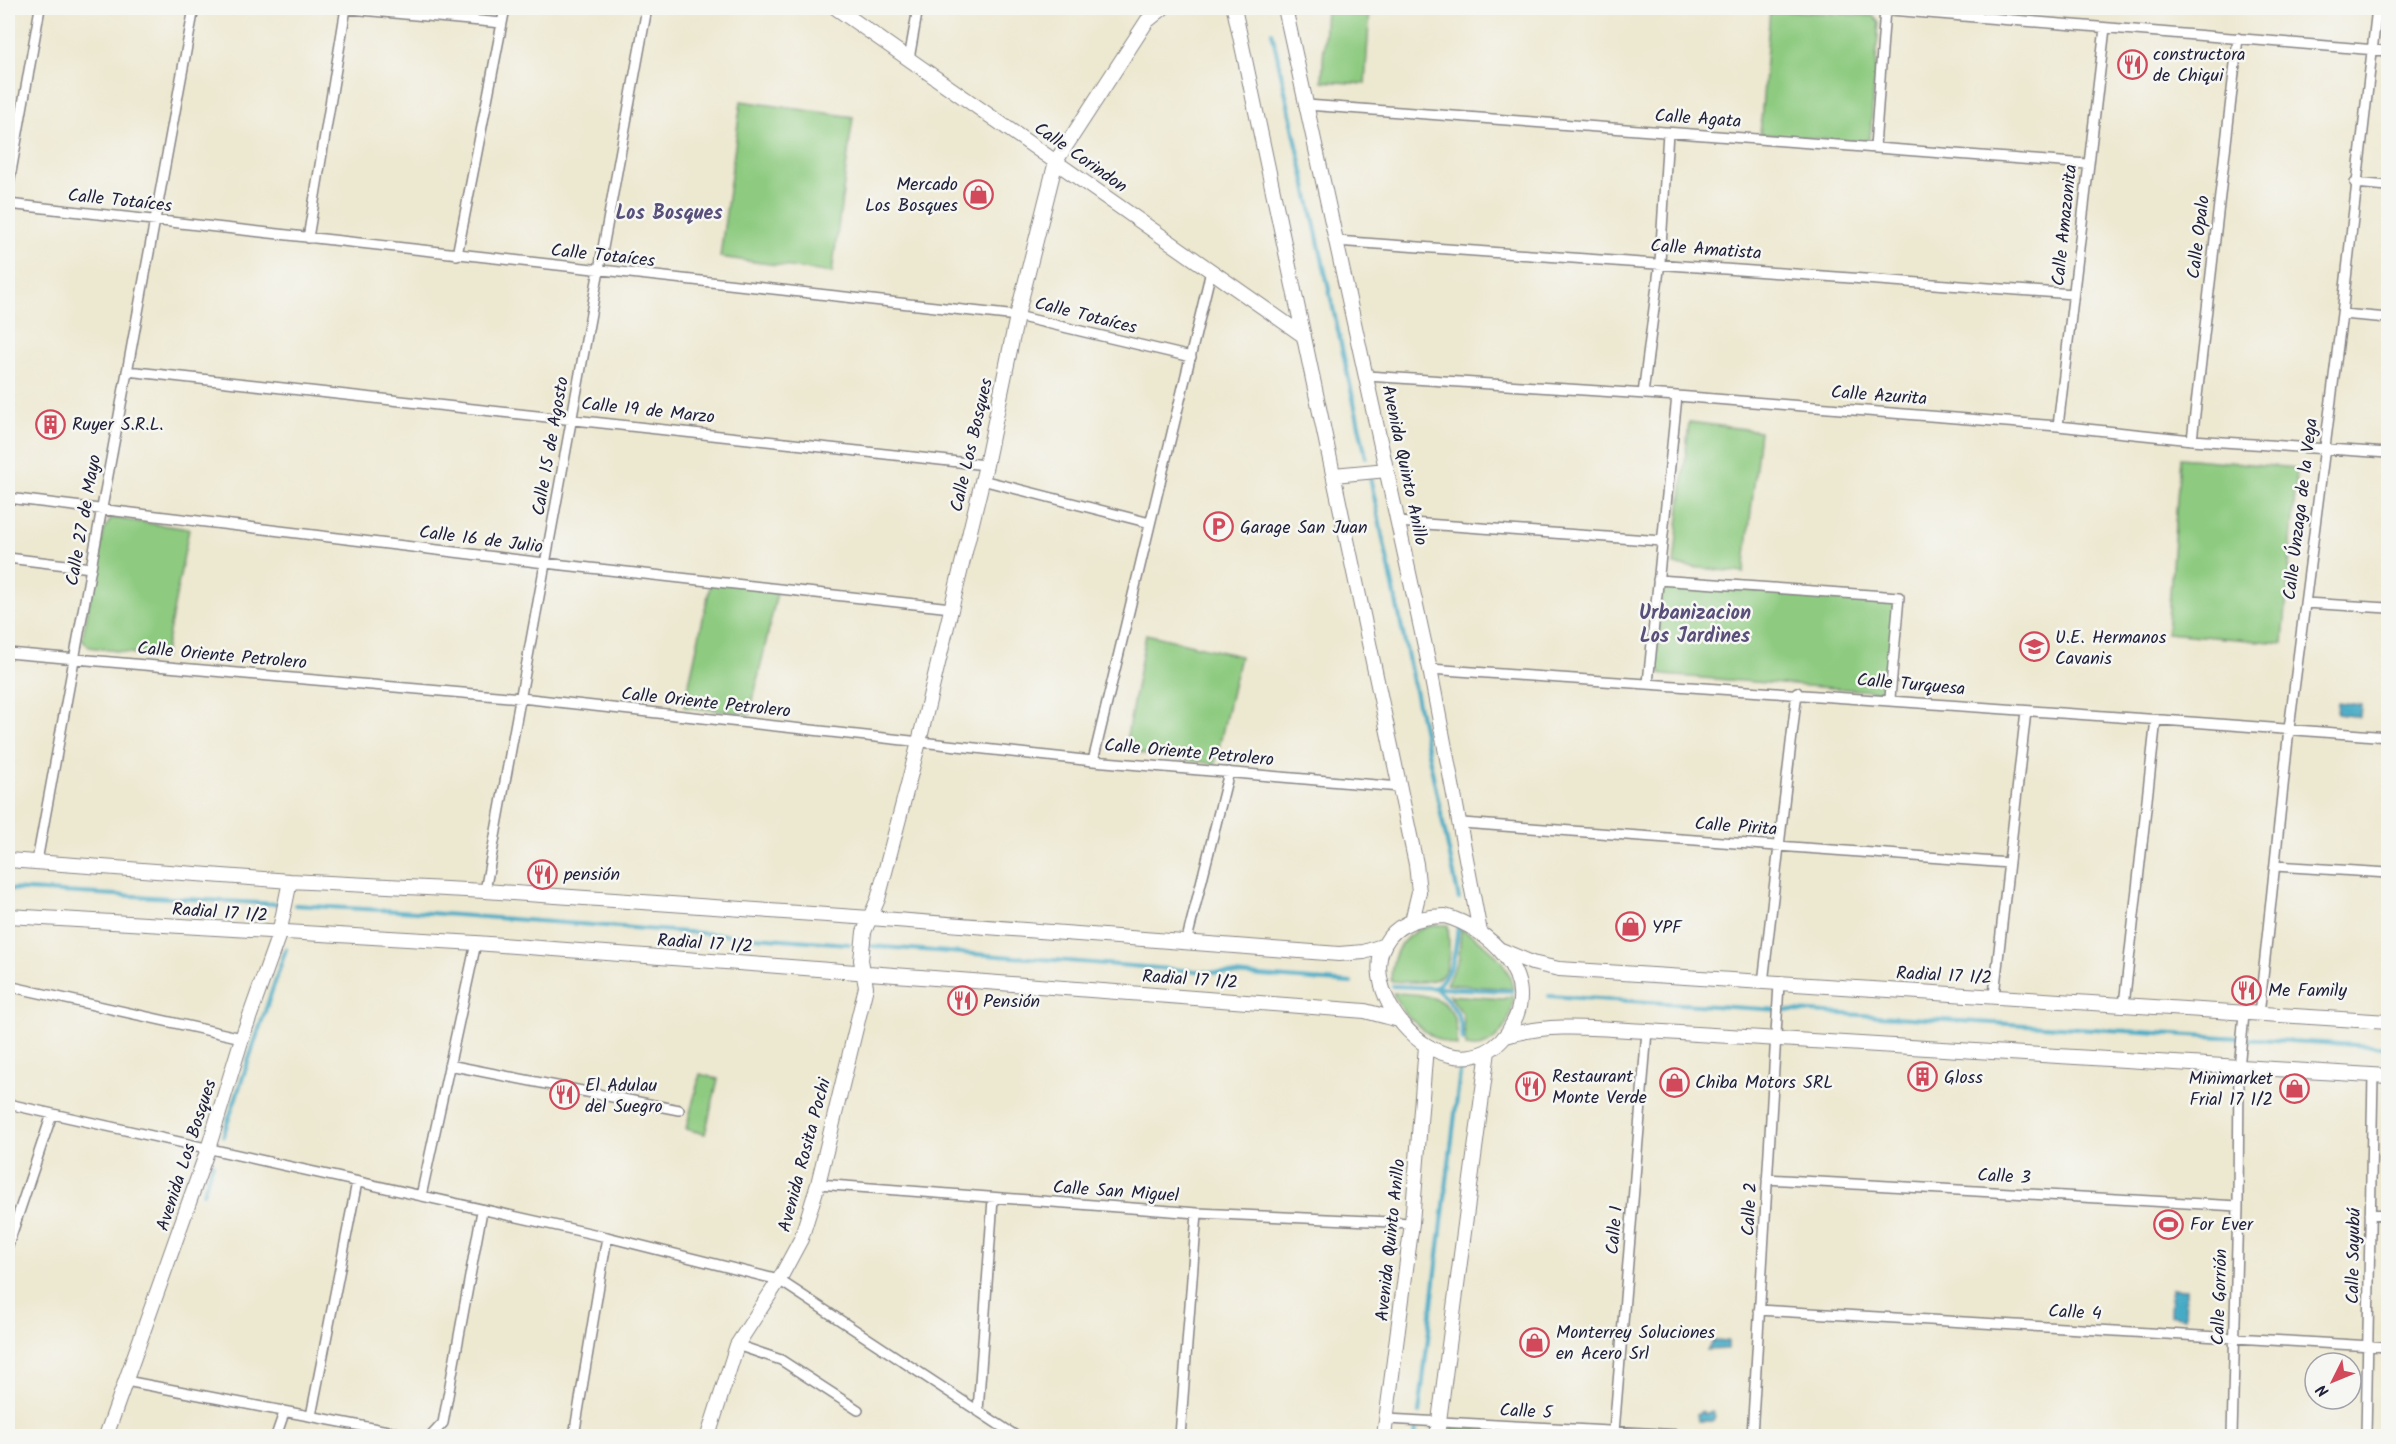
<svg xmlns="http://www.w3.org/2000/svg" width="2396" height="1444" viewBox="0 0 2396 1444" font-family="Kalam,sans-serif">
<rect width="100%" height="100%" fill="#f6f6f2"/>
<filter id="ink" filterUnits="userSpaceOnUse"><feTurbulence type="fractalNoise" baseFrequency=".0167" numOctaves="2"/><feDisplacementMap in="SourceGraphic" scale="12" xChannelSelector="R" yChannelSelector="G"/><feConvolveMatrix kernelMatrix="1 2 1 2 8 2 1 2 1" color-interpolation-filters="sRGB"/></filter>
<filter id="wash" filterUnits="userSpaceOnUse"><feTurbulence type="fractalNoise" baseFrequency=".008" numOctaves="4" result="noise"/><feDisplacementMap in="SourceGraphic" scale="24" xChannelSelector="R" yChannelSelector="G"/><feGaussianBlur stdDeviation="1.35" result="paint"/><feColorMatrix in="noise" values="0 0 0 0 0 0 0 0 0 0 0 0 0 0 0 0 0 1.4 0 .05"/><feComposite in="paint" operator="in"/></filter>
<g filter="url(#wash)">
<rect width="100%" height="100%" fill="#ede8d0"/>
<!-- green -->
<path fill="#8ecb80" stroke="#58765e" stroke-width="1.5" d="M1326,8h44l-5,76 -43,-3z
M1770,10l104,6 5,6 -9,116 -7,4 -103,-8z
M741,101l112,16 -21,156 -112,-16z
M1689,422l71,9 -16,142 -70,-8z
M2180,458l117,10 -14,175 -116,-10z
M111,518l78,11 -25,129 -75,-11 -7,-8 22,-108z
M711,581l67,7 -28,126 -66,-7z
M1665,585l226,14 5,4 -11,89 -222,-17 -7,-9 6,-78z
M1146,634l94,22 -25,108 -68,-9 -19,-7 -2,-7z
M1434,925h14c4,58 -3,59 -57,56 0,-30 13,-50 43,-56z
M1461,929c23,13 48,31 52,60l-67,-5 13,-26z
M1393,993c39,1 67,4 64,53 -25,-4 -55,-30 -64,-53z
M1449,995l55,4 9,-4c1,25 -18,58 -47,51l-3,-32z
M700,1074l18,5 -13,55 -19,-5z
M1452,1427l83,7 -1,2h-83z"/>
<!-- water -->
<path fill="#45aac5" stroke="#346680" stroke-width="1.5" d="M2338,702l23,3 -1,12 -23,-3z
M2171,1288l15,1 -1,28 -15,-1z
M1714,1340l14,1v8l-21,1z
M1703,1411l2,3 7,-3 3,6 -2,4h-15l-1,-7z"/>
<g fill="none" stroke-linecap="round" stroke-linejoin="round">
<!-- stream -->
<path stroke="#45aac5" stroke-width="4" d="M1272,32l94,425
M1370,477l89,422
M8,889l269,15
M295,905l121,7 433,32
M1458,926c-3,27 -2,42 -23,62 20,18 26,26 28,52
M871,946l480,37
M1393,986l119,5
M1549,996l839,51
M223,1136l63,-187
M203,1193l10,-30
M1419,1413l42,-349
M1415,1436l1,-6"/>
</g>
</g>
<g filter="url(#ink)">
<g fill="none" stroke-linecap="round" stroke-linejoin="round">
<defs>
<path id="street" d="M340,8l162,15
M1867,8l521,43
M909,59l9,-51
M1307,105l780,59
M1875,147l10,-138
M2355,183l33,3
M8,189l32,-181
M8,204l1009,112 174,41
M308,238l38,-230
M1336,241l737,53
M457,255l48,-247
M2342,314l46,4
M127,371l859,94
M1367,376l310,20 381,30 134,14 196,13
M1643,394l17,-132 8,-130
M2058,426l47,-398
M2192,440l46,-402
M982,480l168,43
M8,498l537,65 406,45
M1398,522l264,19
M8,558l83,10
M1658,580l241,17 -9,101
M2305,603l83,5
M8,653l513,45 572,63 307,26
M1430,669c320,21 639,43 958,68
M1648,683l29,-287
M1093,761l118,-490
M1462,823l547,40
M37,861l157,-853
M2275,866l113,7
M485,891l162,-883
M1186,943l43,-171
M1763,983l34,-291
M8,986l234,52
M1994,995l32,-284
M2124,1005l32,-286
M2259,1015l30,-286 53,-415 35,-306
M449,1065l230,45
M8,1104l599,133 172,43 237,156
M1767,1179l471,27
M818,1184l379,29 215,10
M421,1196l55,-253
M2370,1214l18,1
M8,1245l44,-131
M1759,1310l629,37
M737,1345l44,15 77,50
M126,1381l288,55
M978,1411l15,-212
M311,1416l46,-234
M1387,1419l313,17
M1614,1432l33,-401
M276,1436l8,-23
M431,1436l12,-13 39,-212
M574,1436l33,-199
M1180,1436l17,-223
M1752,1436l27,-452
M2232,1436l6,-230 1,-137 5,-55
M2366,1436l7,-361"/>
<path id="secondary" d="M836,8l468,328
M1234,8l182,856 3,28 -7,29
M1285,8l145,661 50,263
M1334,475l53,-5
M8,860l282,21 195,10 385,27 469,36 25,-2 18,-6
M8,916l468,27 889,68 34,9
M1445,916c43,12 94,59 68,107 -6,13 -14,23 -28,29 -80,34 -170,-133 -40,-136z
M1501,950l31,13 27,6 829,53
M1506,1036c46,-14 94,-7 141,-5l741,45
M106,1436l102,-287 34,-111 37,-104 11,-53
M708,1436l29,-91 42,-65 22,-41 17,-55 48,-197 -5,-27 3,-28 14,-33 41,-157 67,-277 31,-149 39,-155 91,-140 16,-13
M1384,1436l28,-213 14,-177
M1437,1436l51,-385"/>
</defs>
<!-- street casing -->
<use href="#street" stroke="#888586" stroke-width="12"/>
<!-- secondary casing -->
<use href="#secondary" stroke="#888586" stroke-width="16"/>
<!-- street -->
<use href="#street" stroke="#fff" stroke-width="9"/>
<!-- secondary -->
<use href="#secondary" stroke="#fff" stroke-width="14"/>
</g>
</g>
<!-- icons -->
<defs>
<symbol id="restaurant-ring" viewBox="-11 -11 22 22"><circle r="9.5" fill="#f6f6f2" stroke="#d1495b" stroke-width="1.5"/><path d="M-5-6h1v4h1v-4h1v4h1v-4h1v5L-1.5 .5V6h-2V.5L-5-1ZM5-6V6H3V1.5H1.5Q1.5-4 5-6Z" fill="#d1495b"/></symbol>
<symbol id="shop-ring" viewBox="-11 -11 22 22"><circle r="9.5" fill="#f6f6f2" stroke="#d1495b" stroke-width="1.5"/><path d="M-5-2.5h2.3a2.7 3.5 0 0 1 5.4 0H5L5.5 6h-11ZM-1.5-2.5h3a1.5 2.3 0 0 0-3 0Z" fill="#d1495b"/></symbol>
<symbol id="building-ring" viewBox="-11 -11 22 22"><circle r="9.5" fill="#f6f6f2" stroke="#d1495b" stroke-width="1.5"/><path d="M-4-6H4V6H1V3H-1V6H-4ZM-2.5-4.3h1.7v1.8h-1.7ZM.8-4.3h1.7v1.8H.8ZM-2.5-1h1.7V.8h-1.7ZM.8-1h1.7V.8H.8Z" fill="#d1495b"/></symbol>
<symbol id="parking-ring" viewBox="-11 -11 22 22"><circle r="9.5" fill="#f6f6f2" stroke="#d1495b" stroke-width="1.5"/><path d="M-3.5-5.5H1a3.5 3.5 0 0 1 0 7H-1V5.5H-3.5ZM-1-3.4V-.6H.8a1.4 1.4 0 0 0 0-2.8Z" fill="#d1495b"/></symbol>
<symbol id="school-ring" viewBox="-11 -11 22 22"><circle r="9.5" fill="#f6f6f2" stroke="#d1495b" stroke-width="1.5"/><path d="M0-5L7-2L0 1L-7-2ZM-4 1L0 2.5L4 1V4Q0 6-4 4Z" fill="#d1495b"/></symbol>
<symbol id="stadium-ring" viewBox="-11 -11 22 22"><circle r="9.5" fill="#f6f6f2" stroke="#d1495b" stroke-width="1.5"/><path d="M0-5a6.5 5 0 1 0 0 10a6.5 5 0 1 0 0-10ZM-3.5-1.8h7v3.6h-7Z" fill="#d1495b"/></symbol>
</defs>
<g fill-rule="evenodd">
<use href="#restaurant-ring" x="2116" y="48" width="33" height="33"/>
<use href="#shop-ring" x="962" y="178" width="33" height="33"/>
<use href="#building-ring" x="34" y="408" width="33" height="33"/>
<use href="#parking-ring" x="1202" y="510" width="33" height="33"/>
<use href="#school-ring" x="2018" y="630" width="33" height="33"/>
<use href="#restaurant-ring" x="526" y="858" width="33" height="33"/>
<use href="#shop-ring" x="1614" y="910" width="33" height="33"/>
<use href="#restaurant-ring" x="2230" y="974" width="33" height="33"/>
<use href="#restaurant-ring" x="946" y="984" width="33" height="33"/>
<use href="#building-ring" x="1906" y="1060" width="33" height="33"/>
<use href="#shop-ring" x="1658" y="1066" width="33" height="33"/>
<use href="#restaurant-ring" x="1514" y="1070" width="33" height="33"/>
<use href="#shop-ring" x="2278" y="1072" width="33" height="33"/>
<use href="#restaurant-ring" x="548" y="1078" width="33" height="33"/>
<use href="#stadium-ring" x="2152" y="1208" width="33" height="33"/>
<use href="#shop-ring" x="1518" y="1326" width="33" height="33"/>
</g>
<g text-anchor="middle" stroke-width="5" stroke-linejoin="round" paint-order="stroke">
<!-- poi labels -->
<g font-size="18" fill="#22223b" stroke="#f6f6f2" text-anchor="start">
<text x="2153" y="60">constructora<tspan x="2153" dy="21">de Chiqui</tspan></text>
<text x="958" y="190" text-anchor="end">Mercado<tspan x="958" dy="21">Los Bosques</tspan></text>
<text x="72" y="430">Ruyer S.R.L.</text>
<text x="1240" y="533">Garage San Juan</text>
<text x="2055" y="643">U.E. Hermanos<tspan x="2055" dy="21">Cavanis</tspan></text>
<text x="564" y="880">pensión</text>
<text x="1652" y="933">YPF</text>
<text x="2268" y="996">Me Family</text>
<text x="983" y="1007">Pensión</text>
<text x="1552" y="1082">Restaurant<tspan x="1552" dy="21">Monte Verde</tspan></text>
<text x="1944" y="1083">Gloss</text>
<text x="2273" y="1084" text-anchor="end">Minimarket<tspan x="2273" dy="21">Frial 17 1/2</tspan></text>
<text x="1695" y="1088">Chiba Motors SRL</text>
<text x="585" y="1091">El Adulau<tspan x="585" dy="21">del Suegro</tspan></text>
<text x="2190" y="1230">For Ever</text>
<text x="1556" y="1338">Monterrey Soluciones<tspan x="1556" dy="21">en Acero Srl</tspan></text>
</g>
<!-- street labels -->
<g font-size="18" fill="#22223b" stroke="#f6f6f2">
<text transform="translate(1698 118) rotate(4)" y="6">Calle Agata</text>
<text transform="translate(1081 157) rotate(35)" y="6">Calle Corindon</text>
<text transform="translate(120 200) rotate(6)" y="6">Calle Totaíces</text>
<text transform="translate(2064 225) rotate(-84)" y="6">Calle Amazonita</text>
<text transform="translate(2198 237) rotate(-83)" y="6">Calle Opalo</text>
<text transform="translate(1706 249) rotate(4)" y="6">Calle Amatista</text>
<text transform="translate(603 255) rotate(6)" y="6">Calle Totaíces</text>
<text transform="translate(1086 315) rotate(14)" y="6">Calle Totaíces</text>
<text transform="translate(1879 395) rotate(4)" y="6">Calle Azurita</text>
<text transform="translate(648 410) rotate(6)" y="6">Calle 19 de Marzo</text>
<text transform="translate(971 445) rotate(-77)" y="6">Calle Los Bosques</text>
<text transform="translate(550 446) rotate(-80)" y="6">Calle 15 de Agosto</text>
<text transform="translate(1405 465) rotate(78)" y="6">Avenida Quinto Anillo</text>
<text transform="translate(2300 509) rotate(-83)" y="6">Calle Únzaga de la Vega</text>
<text transform="translate(83 520) rotate(-80)" y="6">Calle 27 de Mayo</text>
<text transform="translate(481 539) rotate(7)" y="6">Calle 16 de Julio</text>
<text transform="translate(222 655) rotate(5)" y="6">Calle Oriente Petrolero</text>
<text transform="translate(1911 684) rotate(5)" y="6">Calle Turquesa</text>
<text transform="translate(706 702) rotate(6)" y="6">Calle Oriente Petrolero</text>
<text transform="translate(1189 752) rotate(5)" y="6">Calle Oriente Petrolero</text>
<text transform="translate(1736 826) rotate(4)" y="6">Calle Pirita</text>
<text transform="translate(220 912) rotate(4)" y="6">Radial 17 1/2</text>
<text transform="translate(705 943) rotate(4)" y="6">Radial 17 1/2</text>
<text transform="translate(1944 975) rotate(3)" y="6">Radial 17 1/2</text>
<text transform="translate(1190 979) rotate(4)" y="6">Radial 17 1/2</text>
<text transform="translate(186 1155) rotate(-72)" y="6">Avenida Los Bosques</text>
<text transform="translate(804 1155) rotate(-75)" y="6">Avenida Rosita Pochi</text>
<text transform="translate(2004 1176) rotate(3)" y="6">Calle 3</text>
<text transform="translate(1116 1191) rotate(4)" y="6">Calle San Miguel</text>
<text transform="translate(1749 1209) rotate(-87)" y="6">Calle 2</text>
<text transform="translate(1614 1230) rotate(-85)" y="6">Calle 1</text>
<text transform="translate(1390 1240) rotate(-84)" y="6">Avenida Quinto Anillo</text>
<text transform="translate(2353 1256) rotate(-89)" y="6">Calle Sayubú</text>
<text transform="translate(2219 1297) rotate(-88)" y="6">Calle Gorrión</text>
<text transform="translate(2075 1312) rotate(3)" y="6">Calle 4</text>
<text transform="translate(1526 1411) rotate(3)" y="6">Calle 5</text>
</g>
<!-- neighbourhood labels -->
<g font-size="20" font-weight="bold" fill="#58507a" stroke="#f6f6f2">
<text x="669" y="219">Los Bosques</text>
<text x="1695" y="619">Urbanizacion<tspan x="1695" dy="23">Los Jardines</tspan></text>
</g>
</g>
<!-- margin -->
<rect width="2396" height="1444" fill="none" stroke="#f6f6f2" stroke-width="30"/>
<!-- north arrow -->
<g transform="translate(2333 1381) rotate(227)"><circle r="28" fill="#f6f6f2" stroke="#a1a1a9" stroke-width="1.5"/>
<path d="M0-4.5L10 22L0 15L-10 22Z" fill="#d1495b"/>
<text y="-9" font-size="16" font-weight="bold" text-anchor="middle" fill="#22223b">N</text>
</g>
</svg>
